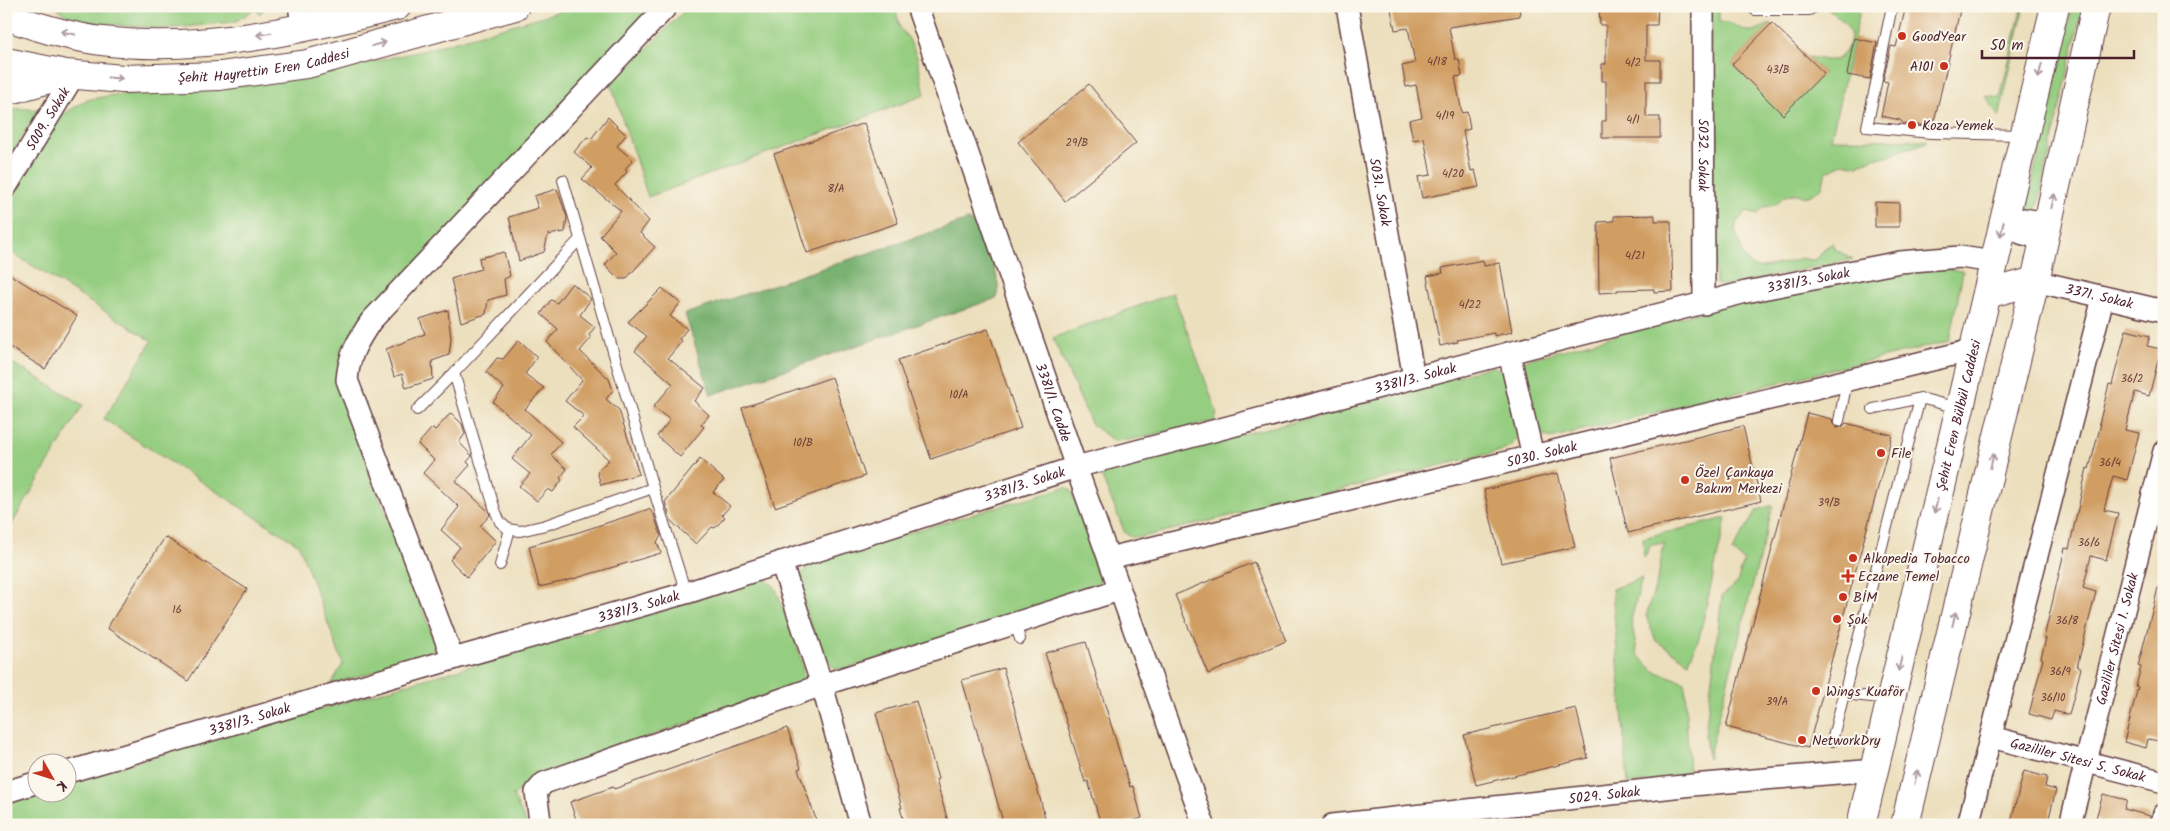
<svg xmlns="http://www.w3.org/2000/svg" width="2170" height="831" viewBox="0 0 2170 831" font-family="Kalam,sans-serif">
<rect width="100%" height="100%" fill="#fbf7ec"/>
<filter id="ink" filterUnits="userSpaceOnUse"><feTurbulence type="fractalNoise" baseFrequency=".02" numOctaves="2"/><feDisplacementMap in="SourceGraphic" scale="10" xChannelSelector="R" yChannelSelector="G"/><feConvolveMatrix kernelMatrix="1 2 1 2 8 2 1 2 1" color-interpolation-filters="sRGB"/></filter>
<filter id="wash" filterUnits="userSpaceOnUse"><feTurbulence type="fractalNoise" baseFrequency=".0096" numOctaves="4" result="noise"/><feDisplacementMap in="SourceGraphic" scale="20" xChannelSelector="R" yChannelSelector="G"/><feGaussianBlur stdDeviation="1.12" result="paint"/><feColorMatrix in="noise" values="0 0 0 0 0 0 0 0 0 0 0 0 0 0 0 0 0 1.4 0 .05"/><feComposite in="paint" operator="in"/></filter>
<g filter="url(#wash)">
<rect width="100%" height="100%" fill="#ecdfbd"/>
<!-- green -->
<path fill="#96ce81" stroke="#707656" d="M55,6h211l-6,8 -5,-6 -12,9 -9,5 -70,7 -92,-8z
M578,6h74l-8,14 -298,324 -6,15 -3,26 98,257 -2,13 -102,29 12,-20 -44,-119 -195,-126 48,-78 -146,-92v-43l53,-89 27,-17 28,-5 117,-9 79,-11 112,-24z
M689,6h206l5,22 9,11 8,18 8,38 -277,102 -37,-113z
M1710,6h9v16c30,2 18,19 53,1l-40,41 51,50 41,-41 -16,-16c8,0 16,4 24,3 6,0 9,-3 13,-8 16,-23 -7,-33 -19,-46h35l-30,133 96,1 -1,3 -31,9 -7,5 -15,1 -15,8 -14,-3 -18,9c-2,5 -2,10 -4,15 -2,3 -3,3 -6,5 -17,11 -12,-2 -28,3 -6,2 -8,7 -12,10l-12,2 -6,7 -11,-3 -10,11 -2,8 8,25 6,9 8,4 29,-5 15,-5 9,2 7,-1 9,-12 7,-4 3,7 17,9 -118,25 -13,2 -6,-2 -5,-147z
M2022,6h2l-25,112 -13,-22 14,2z
M2072,6h11l-48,212 -11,-2z
M10,109h28l-32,56v-54z
M1924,267l39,4 -13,70 -400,97 -11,-5 -5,-7 -15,-64 225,-62z
M1173,293l44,119 -2,9 -86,19 -15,1 -22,-16 -39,-87z
M6,359l77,46 -77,129z
M1492,366l10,5c7,16 21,47 16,65 -2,7 -10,11 -17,15l-359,86h-11l-6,-4 -24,-58 5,-10 202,-46z
M1066,487l5,4 32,82v6l-6,4 -42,18 -25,6 -18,9 -166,53h-11l-14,-15 -23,-64 3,-15 11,-14z
M1773,505l-65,254 -3,-25 17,-138 15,-13 7,-22 -12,-10 25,-41z
M1726,518l-27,120 -10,24 -33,-21 -10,-25 12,-38 6,-35 -13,2 -7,13 -1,-20z
M1642,578l-11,42 7,35 16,16 31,11 4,96 -61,6 -16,-195z
M765,579l10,8 25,68 4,21 -5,8 -257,90h-5l-24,22 14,29h-521v-23l31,-11 1,3h30v-13l434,-124z"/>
<!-- forest -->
<path fill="#78b16f" stroke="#61684d" d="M968,220c4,3 9,6 12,10 7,14 23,54 17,68l-286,97 -26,-81z"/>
<g id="blocks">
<!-- building -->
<path fill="#d09d62" d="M1409,6h110l1,10 -71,11 6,32h4l3,17 -7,1 7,36 5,-1 3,17 -7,2 8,40 4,-1 4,17 -57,11 -4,-21 13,-2 -7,-37 -11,2 -4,-20 13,-3 -6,-32 -10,2 -4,-21 13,-3 -7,-35 -13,2 -4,-21z
M1599,6h59l-1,19h-11v35h14v21h-14v36h14v21h-58v-17h4v-40h-4v-17h4v-39h-6z
M1906,6h55l-28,120 -29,-2 -4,-4 -19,-4 7,-34 -5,-1 8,-35 5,1z
M1772,23l52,50 -41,42 -51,-51z
M1854,38l23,5 -7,36 -23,-4z
M1089,84l47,59 -71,58 -47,-59z
M608,117l18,18 -9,11 16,14 -8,9 2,3 -12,13 34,36 -9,12 15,14 -29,32h-7l-14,-14 11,-13 -16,-16 21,-25 -39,-32 10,-11 -18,-16 13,-15 4,2z
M864,123l34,100 -91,30 -33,-99z
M557,189l10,28 -2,15 -17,3 -4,17 -25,9 -10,-44 29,-9 -4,-12z
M1875,202l24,1v24h-24z
M1655,215v6h16l2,70 -19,1v-3l-37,1v2l-18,1 -1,-71 16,-1v-5z
M504,252l6,24 -6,3 2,16 -18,5 -2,14 -25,8 -10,-43 30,-10 -2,-11z
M1483,260l1,6 16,-3 12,69 -18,4v-3l-37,7 1,2 -18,4 -13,-70 16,-3 -1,-5z
M6,272l71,44 -32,53 -39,-24z
M572,283l19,16 -11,16 15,12 -6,8 2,3 -11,13 29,28 4,11 -7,9 13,11 20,64 -38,11 -4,-14 12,-11 -36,-33 11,-11 -19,-15 17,-21 -35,-38 11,-13 -17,-15 10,-14 6,3z
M662,288l18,15 -10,13 17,13 -8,10 3,2 -14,17 37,30 -11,13 15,14 -8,10 3,2 -24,30 -23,-21 13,-16 -17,-13 20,-23 -38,-33 12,-15 -19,-14z
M448,310l3,29 -2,16 -17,6 1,18 -27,9 -4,-14 -8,3 -8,-28 39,-15 -5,-15z
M988,329l33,99 -90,31 -33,-99z
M2126,330l24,6 -3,10 14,3 -12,47 -14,-4 -10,38 14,3 -12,47 -14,-4 -9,34 14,3 -12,47 -15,-4 -8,32 13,4 -19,75 4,1 -12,47 -15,-4 -3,9 -22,-6 14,-55 -2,-1 5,-20h-2l21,-90 4,1 18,-81 2,1 12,-45h-2l10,-40 3,1z
M519,340l18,17 -12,17 19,14 -19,21 36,33 -10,13 16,14 -7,9 2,2 -9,12 -5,-3 -11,12 -18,-15 11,-12 -18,-15 19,-24 -38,-33 11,-14 -18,-16 11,-14 6,1z
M832,377l33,99 -90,31 -33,-99z
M451,413l11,11 3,10 -6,8 13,14 -5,6 3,3 -14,16 33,31 1,3 -10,11 16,15 -29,36 -17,-17 10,-13 -19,-17 18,-23 -36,-34 11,-13 -16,-16 14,-16 3,2z
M1807,413l25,6 1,5 4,4 5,-1 4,-4 46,12 -84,313 -82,-21z
M1743,426l18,75 -133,32 -18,-75z
M700,459l24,21 -11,12 17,14 -8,9 3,2 -10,11 -3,-1 -16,17 -25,-23 -6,-19z
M1558,473l17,74 -74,16 -17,-73z
M649,509l5,6 7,21 -4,6 4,11 -95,28 -27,6 -10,-41 47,-13z
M165,537l82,52 -59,92 -81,-53z
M1254,562l32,79 -78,33 -33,-79z
M2158,588l6,1v153l-16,-3 -2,9 -22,-6 14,-55 -2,-1 5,-19 -3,-1z
M1086,642l44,145 3,-1 9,32 -23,7h-18l-13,-44 -3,1 -40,-129z
M1003,668l38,134 6,23h-43l-42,-145z
M916,701l22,78 -2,1 13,45h-44l-5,-17h2l-26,-95z
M1576,708l12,50 -112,27 -12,-50z
M787,728l14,40 -3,1 20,56h-240l-8,-23 43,-15 1,2z
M2024,771l23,6 -2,10 11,3 -9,35h-37z
M2103,794l24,6 -3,9 26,7 -1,9h-51l2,-6 -4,-1z"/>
</g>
</g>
<g filter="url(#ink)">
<use href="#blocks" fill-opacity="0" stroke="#623c41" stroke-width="1"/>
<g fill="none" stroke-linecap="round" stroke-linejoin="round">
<defs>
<path id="service" d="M1892,6l-25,121 64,6 91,2
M1755,10h54l7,-4
M563,180l90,308 33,105
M580,239l-126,134 41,137 5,12 8,7 12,2 26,-6 107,-37
M1873,409l47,-11
M417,410l37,-37
M1839,421l8,-40
M500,565l10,-36
M1015,623l5,16
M1844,694l46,5
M1832,741l88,-343 38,10"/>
<path id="pedestrian" d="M2024,216l11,2 -4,21 -11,-3z"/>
<g id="minor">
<path d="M300,6v6l4,15"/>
<path id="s1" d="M917,6l159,461 128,358"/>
<path id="s2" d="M1347,6l67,372"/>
<path id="s3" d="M1703,6l1,298"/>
<path id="s4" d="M6,187l68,-112"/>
<path id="s5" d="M2035,281l129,30"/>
<path d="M1509,353l24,103"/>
<path id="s6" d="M1109,558l864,-208"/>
<path d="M781,562l41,123 39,140"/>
<path d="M453,659l-106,-279c2,-25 10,-38 24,-59l296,-315"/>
<path id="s7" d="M1991,737l173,45"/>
<path id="s8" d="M68,772l385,-113 233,-66 390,-126 433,-114 237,-61 154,-30 60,-5 34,5"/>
<path d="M6,792l32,-10"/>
<path d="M540,821l-4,-29 8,-9 278,-98 297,-95"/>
<path id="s9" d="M1332,825l360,-40 183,-15"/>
<path d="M1968,825l135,-527"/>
<path id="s10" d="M2070,825l94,-374"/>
<path d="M2161,825l3,-11"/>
</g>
<g id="secondary">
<path d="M6,16c31,11 64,21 96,25 99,12 199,-11 295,-35"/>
<path id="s11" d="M6,62l60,12 57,5 97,-3 87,-12 208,-58"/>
<path d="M6,91l54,-15"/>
<path d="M1987,294l48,-13"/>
<path id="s12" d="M1861,825l194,-819"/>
<path d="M1905,825l130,-544 61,-275"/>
</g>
</defs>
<!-- service casing -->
<use href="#service" stroke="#623c41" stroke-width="12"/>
<!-- pedestrian casing -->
<use href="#pedestrian" stroke="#623c41" stroke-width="18"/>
<!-- minor casing -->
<use href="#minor" stroke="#623c41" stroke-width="24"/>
<!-- secondary casing -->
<use href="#secondary" stroke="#623c41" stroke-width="30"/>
<!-- service -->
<use href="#service" stroke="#fff" stroke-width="10"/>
<!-- pedestrian -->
<use href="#pedestrian" stroke="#fff" stroke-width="15"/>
<!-- minor -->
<use href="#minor" stroke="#fff" stroke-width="21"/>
<!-- secondary -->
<use href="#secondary" stroke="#fff" stroke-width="28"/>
</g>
<!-- one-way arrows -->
<defs><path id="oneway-shaft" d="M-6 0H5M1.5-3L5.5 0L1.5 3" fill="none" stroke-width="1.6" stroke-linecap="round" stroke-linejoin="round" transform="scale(1.25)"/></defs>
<g stroke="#ae9aa0">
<use href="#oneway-shaft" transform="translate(68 33) rotate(-168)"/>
<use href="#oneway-shaft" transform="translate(264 34) rotate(170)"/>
<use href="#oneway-shaft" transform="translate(379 44) rotate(-16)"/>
<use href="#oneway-shaft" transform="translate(2040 71) rotate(103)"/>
<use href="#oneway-shaft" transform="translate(115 78) rotate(4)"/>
<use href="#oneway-shaft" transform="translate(2053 201) rotate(-77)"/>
<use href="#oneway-shaft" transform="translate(2002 229) rotate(103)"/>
<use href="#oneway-shaft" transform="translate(1992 461) rotate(-77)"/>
<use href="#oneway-shaft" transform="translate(1936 506) rotate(103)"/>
<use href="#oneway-shaft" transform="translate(1954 619) rotate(-77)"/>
<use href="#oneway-shaft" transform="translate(1900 664) rotate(103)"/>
<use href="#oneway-shaft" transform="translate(1916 777) rotate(-77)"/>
</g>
</g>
<!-- markers -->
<g fill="#c8321e" stroke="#fbf7ec" stroke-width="2">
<circle cx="1902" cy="36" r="5"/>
<circle cx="1944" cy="66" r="5"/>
<circle cx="1912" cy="125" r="5"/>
<circle cx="1881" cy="453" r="5"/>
<circle cx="1685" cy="480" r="5"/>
<circle cx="1853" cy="558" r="5"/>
<path d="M1845.5 568.5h5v5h5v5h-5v5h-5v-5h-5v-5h5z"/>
<circle cx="1843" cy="597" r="5"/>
<circle cx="1837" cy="619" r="5"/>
<circle cx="1816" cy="691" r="5"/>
<circle cx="1802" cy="740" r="5"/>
</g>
<g text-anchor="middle" stroke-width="4" stroke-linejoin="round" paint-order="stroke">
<!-- number labels -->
<g font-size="11" fill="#6c3e39">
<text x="1437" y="65">4/18</text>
<text x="1633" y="66">4/2</text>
<text x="1778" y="73">43/B</text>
<text x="1445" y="119">4/19</text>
<text x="1633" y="123">4/1</text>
<text x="1077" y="146">29/B</text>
<text x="1453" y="177">4/20</text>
<text x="836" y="192">8/A</text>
<text x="1635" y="259">4/21</text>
<text x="1470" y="308">4/22</text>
<text x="2132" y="382">36/2</text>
<text x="959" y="398">10/A</text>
<text x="803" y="446">10/B</text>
<text x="2110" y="466">36/4</text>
<text x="1829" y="506">39/B</text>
<text x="2089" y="546">36/6</text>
<text x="177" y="613">16</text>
<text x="2067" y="624">36/8</text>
<text x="2060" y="675">36/9</text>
<text x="2053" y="701">36/10</text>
<text x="1777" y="705">39/A</text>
</g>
<!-- poi labels -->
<g font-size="14" fill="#4a1f2b" stroke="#fbf7ec" text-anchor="start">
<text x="1912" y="41">GoodYear</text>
<text x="1934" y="71" text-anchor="end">A101</text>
<text x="1922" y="130">Koza Yemek</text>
<text x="1891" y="458">File</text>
<text x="1695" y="477">Özel Çankaya<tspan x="1695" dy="16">Bakım Merkezi</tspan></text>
<text x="1863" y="563">Alkopedia Tobacco</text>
<text x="1858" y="581">Eczane Temel</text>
<text x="1853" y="602">BİM</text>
<text x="1847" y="624">Şok</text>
<text x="1826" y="696">Wings Kuaför</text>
<text x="1812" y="745">NetworkDry</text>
</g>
<!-- street labels -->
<g font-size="14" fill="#4a1f2b" stroke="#fbf7ec">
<text dy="5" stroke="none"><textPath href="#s11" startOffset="260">Şehit Hayrettin Eren Caddesi</textPath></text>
<text dy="5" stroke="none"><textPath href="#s4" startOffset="80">5009. Sokak</textPath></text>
<text dy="5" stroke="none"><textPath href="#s3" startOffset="149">5032. Sokak</textPath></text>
<text dy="5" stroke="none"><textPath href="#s2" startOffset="189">5031. Sokak</textPath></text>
<text dy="5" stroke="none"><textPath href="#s8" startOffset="1809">3381/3. Sokak</textPath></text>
<text dy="5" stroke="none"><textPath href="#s5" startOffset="66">3371. Sokak</textPath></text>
<text dy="5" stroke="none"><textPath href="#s8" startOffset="1404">3381/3. Sokak</textPath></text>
<text dy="5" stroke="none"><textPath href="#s1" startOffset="419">3381/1. Cadde</textPath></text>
<text dy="5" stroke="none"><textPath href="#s12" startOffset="421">Şehit Eren Bülbül Caddesi</textPath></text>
<text dy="5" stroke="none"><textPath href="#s6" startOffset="445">5030. Sokak</textPath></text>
<text dy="5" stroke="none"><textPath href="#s8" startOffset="999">3381/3. Sokak</textPath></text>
<text dy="5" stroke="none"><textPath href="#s8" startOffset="594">3381/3. Sokak</textPath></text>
<text dy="5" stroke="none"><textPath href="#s10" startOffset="192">Gazililer Sitesi 1. Sokak</textPath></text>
<text dy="5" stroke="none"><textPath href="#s8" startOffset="189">3381/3. Sokak</textPath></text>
<text dy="5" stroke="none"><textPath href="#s7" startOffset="90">Gazililer Sitesi 5. Sokak</textPath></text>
<text dy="5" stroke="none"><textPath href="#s9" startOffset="274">5029. Sokak</textPath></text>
</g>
</g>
<!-- margin -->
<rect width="2170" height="831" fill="none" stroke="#fbf7ec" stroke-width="25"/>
<!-- north arrow -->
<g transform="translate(52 778) rotate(129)"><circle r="24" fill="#fbf7ec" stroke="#b4a19f"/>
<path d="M0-4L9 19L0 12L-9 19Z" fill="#c8321e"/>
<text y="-8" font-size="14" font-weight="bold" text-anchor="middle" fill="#4a1f2b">K</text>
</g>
<!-- scale -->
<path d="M1982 50v8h152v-8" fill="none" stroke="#4a1f2b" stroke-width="2.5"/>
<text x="1990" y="50" font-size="15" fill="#4a1f2b" stroke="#fbf7ec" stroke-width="4" paint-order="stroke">50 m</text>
</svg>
